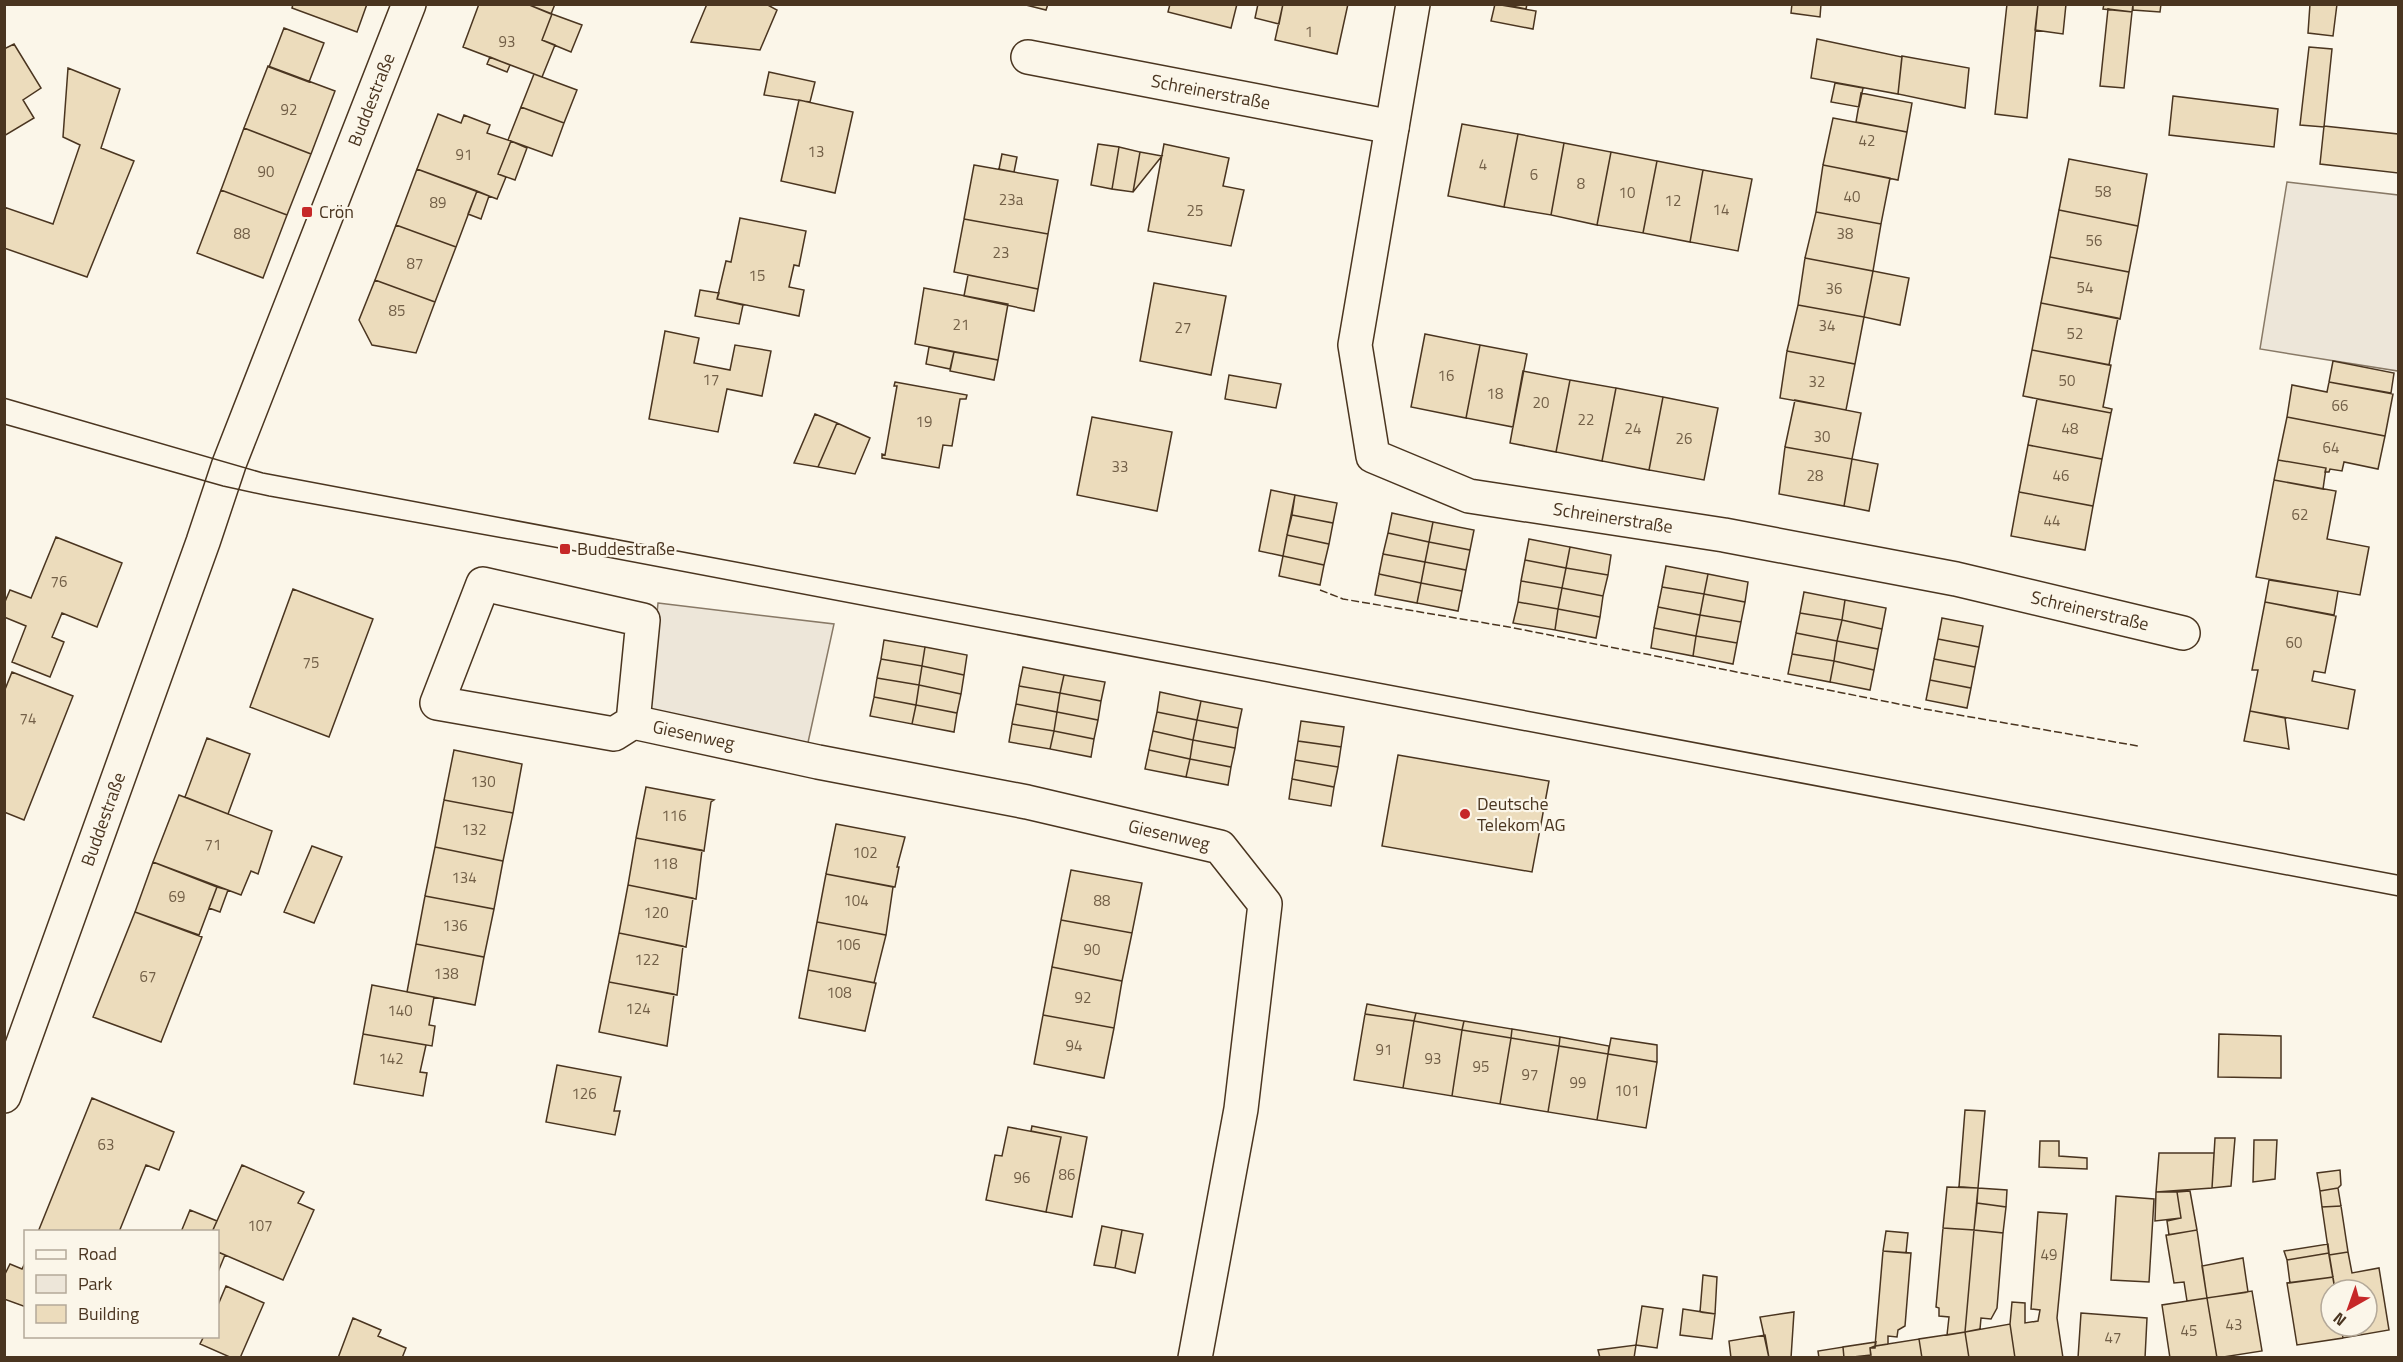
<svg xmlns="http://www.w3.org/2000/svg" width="2403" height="1362" viewBox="0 0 2403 1362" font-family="'Titillium Web',sans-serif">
<rect width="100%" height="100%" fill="#fbf6e9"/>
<!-- green -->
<path fill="#ede6d9" stroke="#887966" stroke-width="1.5" d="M2287,182l111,13v176l-138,-22z
M658,603l176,21 -27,123 -160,-32z"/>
<!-- building -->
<path fill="#ecdcbc" stroke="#4a3520" stroke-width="1.5" d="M293,4h74l-10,28 -65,-24z
M479,4h48l25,10 -10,26 13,5 -13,32 -79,-30z
M527,4h28l-4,10z
M707,4h59l11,6 -17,40 -69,-8z
M1022,4h26l-2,6z
M1170,4h67l-6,24 -63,-16z
M1258,4h25l-4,20 -24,-6z
M1283,4h65l-11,50 -62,-14z
M1495,4l41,7 -3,18 -42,-8z
M1503,4h24l-1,5z
M1792,4h29l-1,13 -29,-4z
M2007,4h31l-11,114 -32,-4z
M2038,4h28l-3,30 -28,-4z
M2104,4h29l-1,8 -29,-3z
M2133,4h28l-1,8 -27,-2z
M2310,4h27l-4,32 -25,-3z
M2108,9l24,3 -8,76 -24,-2z
M552,14l30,11 -11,27 -29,-12z
M284,28l40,15 -15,39 -40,-15z
M1817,39l85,18 -4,37 -87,-16z
M14,44l27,44 -18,12 11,18 -30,18v-87z
M2309,47l23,2 -8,78 -24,-2z
M1902,56l67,12 -4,40 -67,-14z
M490,57l20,8 -3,7 -20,-8z
M268,66l67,25 -24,63 -67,-26z
M68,68l52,21 -19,59 33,13 -47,116 -83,-29v-41l49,17 27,-79 -17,-8z
M769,72l46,10 -5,20 -46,-7z
M534,74l43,16 -13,33 -43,-16z
M1835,83l28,5 -4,19 -28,-5z
M1861,93l51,10 -5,29 -51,-10z
M2173,96l105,13 -4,38 -105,-12z
M799,100l54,12 -18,81 -54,-12z
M521,107l43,16 -12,33 -44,-16z
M438,114l23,9 3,-8 26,10 -3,8 24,8 -13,33 8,3 -9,22 -80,-30z
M1833,118l74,14 -9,48 -75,-15z
M1462,124l56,10 -14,73 -56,-11z
M2324,126l74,8v39l-78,-9z
M244,128l67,26 -24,61 -66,-25z
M1518,134l46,9 -13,72 -47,-8z
M511,141l16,7 -12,32 -17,-6z
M1564,143l47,9 -14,73 -46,-10z
M1098,144l21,3 -7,42 -21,-4z
M1164,144l65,14 -6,28 21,4 -13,56 -83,-15z
M1119,147l21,5 -7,40 -21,-3z
M1140,152l22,4 -29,36z
M1611,152l46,9 -14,72 -46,-8z
M1002,154l15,3 -3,15 -15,-3z
M2069,159l78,15 -9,52 -79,-16z
M1657,161l46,9 -13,72 -47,-9z
M974,165l84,15 -10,54 -84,-15z
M1823,165l67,13 -9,46 -65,-12z
M417,169l60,22 -21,56 -60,-22z
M1703,170l49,9 -14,72 -48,-9z
M221,190l66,25 -24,63 -66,-25z
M477,191l12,5 -8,23 -13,-5z
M2059,210l79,16 -9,46 -79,-15z
M1816,212l65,12 -8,47 -68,-13z
M740,218l66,13 -7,35 -5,-1 -5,22 15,3 -5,26 -82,-17 9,-38 5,1z
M964,219l84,15 -10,55 -84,-17z
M396,225l60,22 -21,55 -60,-22z
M2050,257l79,15 -9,47 -79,-16z
M1805,258l68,13 -9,46 -66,-12z
M1873,271l36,7 -9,47 -36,-8z
M968,275l70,14 -4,22 -70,-15z
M375,280l60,22 -19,51 -44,-8 -13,-25z
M1154,283l72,13 -15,79 -71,-14z
M924,288l84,16 -10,56 -83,-16z
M700,290l19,3 -2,6 26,6 -4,19 -44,-8z
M2041,303l77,15 -9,47 -77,-15z
M1798,305l66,12 -9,47 -68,-13z
M665,331l34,7 -5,25 36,7 5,-25 36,6 -9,45 -35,-7 -9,43 -69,-13z
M1425,334l55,11 -14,73 -55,-11z
M1480,345l47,9 -14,73 -47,-9z
M929,347l25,5 -4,17 -24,-5z
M2032,350l79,15 -8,42 9,2 -1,4 -88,-17z
M1787,351l68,13 -9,46 -66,-12z
M954,352l44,8 -4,20 -44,-9z
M2333,361l61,12 -3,20 -62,-11z
M1523,371l47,9 -14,72 -46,-9z
M1229,375l52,9 -5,24 -51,-9z
M1570,380l46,8 -14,73 -46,-9z
M895,382l72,13 -1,4h-6l-8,47 -9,-1 -4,23 -57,-10v-4l3,1 12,-69h-3z
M2329,382l64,12 -8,42 -98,-19 5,-32 35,7z
M1616,388l47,9 -14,73 -47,-9z
M1663,397l55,11 -14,72 -55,-10z
M2037,399l74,14 -9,46 -74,-14z
M1795,400l66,13 -9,46 -67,-12z
M815,414l22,9 -19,44 -24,-4z
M1092,417l80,15 -15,79 -80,-16z
M2287,417l98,19 -7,33 -34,-7 -2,9 -12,-2 -1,3h-4l1,-4 -48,-8z
M837,423l33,15 -15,36 -37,-7z
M2028,445l74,14 -9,47 -74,-14z
M1785,447l67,12 -8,47 -65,-12z
M1852,459l26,5 -9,47 -25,-5z
M2278,460l48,8 -3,21 -49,-9z
M2274,480l62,11 -9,48 42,8 -9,48 -104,-18z
M1271,490l24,5 -12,61 -24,-5z
M2019,492l74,14 -8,44 -74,-14z
M1295,495l42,8 -4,20 -41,-8z
M1392,513l41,9 -4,20 -41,-9z
M1292,515l41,8 -4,21 -42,-9z
M1433,522l41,8 -4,20 -41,-8z
M1388,533l41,9 -4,20 -42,-8z
M1287,535l42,9 -5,21 -41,-9z
M56,537l66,26 -25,64 -35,-14 -10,24 12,5 -14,35 -38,-15 14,-36 -22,-9v-13l6,-14 21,8z
M1529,539l41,8 -4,21 -41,-8z
M1429,542l41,8 -4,20 -41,-8z
M1570,547l41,8 -3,20 -42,-7z
M1383,554l42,8 -4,21 -42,-9z
M1283,556l41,9 -4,20 -41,-9z
M1525,560l41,8 -4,20 -41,-7z
M1425,562l41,8 -4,21 -41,-8z
M1666,566l42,8 -4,20 -42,-7z
M1566,568l42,7 -5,21 -41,-8z
M1379,574l42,9 -4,20 -42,-8z
M1708,574l40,8 -3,20 -41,-8z
M2269,580l69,11 -4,24 -69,-13z
M1521,581l41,7 -4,21 -40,-7z
M1421,583l41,8 -4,20 -41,-8z
M1662,587l42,7 -4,21 -42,-8z
M1562,588l41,8 -3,21 -42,-8z
M293,589l80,30 -44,118 -79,-30z
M1804,592l41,8 -3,20 -42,-7z
M1704,594l41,8 -4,20 -41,-7z
M1845,600l41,8 -4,21 -40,-9z
M1518,602l40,7 -3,21 -42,-7z
M2265,602l71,14 -11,57 -11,-2 -2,10 43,9 -7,39 -98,-18 8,-41h-6z
M1658,607l42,8 -4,21 -42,-8z
M1558,609l42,8 -4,21 -41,-8z
M1800,613l42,7 -5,21 -41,-8z
M1700,615l41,7 -4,21 -41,-7z
M1942,618l41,8 -4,21 -41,-8z
M1842,620l40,9 -4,20 -41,-8z
M1654,628l42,8 -3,20 -42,-8z
M1796,633l41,8 -3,20 -42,-7z
M1696,636l41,7 -4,21 -40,-8z
M1938,639l41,8 -4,20 -41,-8z
M884,640l41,7 -3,19 -41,-7z
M1837,641l41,8 -4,21 -40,-9z
M925,647l42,8 -3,20 -42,-9z
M1792,654l42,7 -4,21 -42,-8z
M881,659l41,7 -3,19 -42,-7z
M1934,659l41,8 -4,21 -41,-8z
M1834,661l40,9 -4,20 -40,-8z
M922,666l42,9 -3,19 -42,-9z
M1023,667l41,8 -4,18 -41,-7z
M12,672l61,24 -49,124 -20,-8v-120z
M1064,675l41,7 -4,19 -41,-8z
M877,678l42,7 -3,20 -42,-8z
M1930,680l41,8 -4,20 -41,-8z
M919,685l42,9 -4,19 -41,-8z
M1019,686l41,7 -3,19 -41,-8z
M1160,692l41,9 -4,19 -40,-8z
M1060,693l41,8 -3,19 -41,-8z
M874,697l42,8 -4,19 -42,-8z
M1201,701l41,8 -4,19 -41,-8z
M1016,704l41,8 -3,19 -42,-7z
M916,705l41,8 -3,19 -42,-8z
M2250,711l35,7 4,31 -45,-8z
M1057,712l41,8 -4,19 -40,-8z
M1157,712l40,8 -4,20 -40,-9z
M1197,720l41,8 -3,20 -42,-8z
M1301,721l43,6 -3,20 -43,-6z
M1012,724l42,7 -4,18 -41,-7z
M1054,731l40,8 -3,18 -41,-8z
M1153,731l40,9 -3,19 -41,-9z
M207,738l43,16 -22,60 -43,-17z
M1193,740l42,8 -4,19 -41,-8z
M1298,741l43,6 -3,20 -43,-7z
M454,750l68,14 -9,49 -69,-13z
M1149,750l41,9 -4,18 -41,-8z
M1398,755l151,26 -17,91 -150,-26z
M1190,759l41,8 -3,18 -42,-8z
M1295,760l43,7 -4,20 -42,-8z
M1292,779l42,8 -3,19 -42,-7z
M646,787l68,13 -3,2 -7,49 -68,-13z
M179,795l93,36 -14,43 -7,-3 -10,24 -88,-33z
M444,800l69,13 -10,48 -68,-14z
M836,824l69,13 -8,30h2l-4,20 -69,-13z
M636,838l66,12 -6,49 -68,-14z
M312,846l30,11 -28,66 -30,-11z
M435,847l68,14 -9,48 -69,-13z
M153,862l64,25 -18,48 -64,-23z
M1071,870l71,13 -10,50 -71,-13z
M826,874l67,13 -7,48 -69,-13z
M628,885l65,13 -7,49 -67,-14z
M217,887l11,3 -8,22 -11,-4z
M425,896l69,13 -10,48 -68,-13z
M135,912l67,25 -41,105 -68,-25z
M1061,920l71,13 -10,48 -70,-14z
M817,922l69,13 -12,48 -66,-13z
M619,933l64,13 -6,49 -68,-13z
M416,944l68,13 -9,48 -68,-13z
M1052,967l70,14 -8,47 -71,-13z
M808,970l68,13 -11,48 -66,-13z
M609,982l65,12 -7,52 -68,-14z
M372,985l62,12 -5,28 6,1 -3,20 -69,-12z
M1367,1004l49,9 -2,8 -49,-7z
M1416,1013l48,8 -2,9 -48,-9z
M1365,1014l49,7 -11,67 -49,-8z
M1043,1015l71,13 -10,50 -70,-14z
M1414,1021l48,9 -10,66 -49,-8z
M1464,1021l48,8 -1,9 -49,-8z
M1512,1029l48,8 -1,9 -48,-8z
M1462,1030l49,8 -11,66 -48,-8z
M363,1034l63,11 -6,27 7,1 -4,23 -69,-12z
M2219,1034l62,2v42l-63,-1z
M1560,1037l49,9 -1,8 -49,-8z
M1511,1038l48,8 -11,66 -48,-8z
M1611,1038l46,7v17l-49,-8z
M1559,1046l49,8 -11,66 -49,-8z
M1608,1054l49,8 -11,66 -49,-8z
M557,1065l64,12 -7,34h6l-5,24 -69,-13z
M92,1098l82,34 -15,38 -13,-5 -27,67h-81z
M1965,1110l20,1 -7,77 -19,-1z
M1032,1126l55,11 -15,80 -26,-5 15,-75 -30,-6z
M1008,1127l53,10 -15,75 -60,-12 9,-45 7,1z
M2215,1138h20l-4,48 -19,2z
M2254,1140h23l-2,39 -22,3z
M2040,1141h19v15l28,2v11l-48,-2z
M2159,1153h55l-2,35 -56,4z
M242,1165l62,27 -6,11 16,7 -31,70 -65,-28v-20h-6z
M2340,1170l1,15 -3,3 -18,3 -3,-18z
M1947,1187l31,1 -4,42 -31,-2z
M1978,1188l29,2 -1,17 -29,-4z
M2338,1188l3,18 -19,1 -2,-16z
M2190,1191l7,39 -28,5 -2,-14 14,-3 -4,-26z
M2156,1192h21l4,26 -26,3z
M2116,1196l38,3 -5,83 -38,-2z
M1977,1203l29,4 -3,26 -29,-3z
M2341,1206l7,46 -19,3 -7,-48z
M190,1210l27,11 -5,11h-31z
M2038,1212l29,2 -10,104 6,40h-48l-5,-34 2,-22 13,1v20l13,-2 2,-11 -9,-1z
M1102,1226l20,4 -7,38 -21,-3z
M1943,1228l31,2 -9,102 -18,3 2,-18 -10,-1v-8l-3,-1z
M1122,1230l21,4 -8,39 -20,-5z
M1974,1230l29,3 -6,75 -6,11 -10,-1 -1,11 -15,3z
M2197,1230l10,68 -20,3 -3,-19 -10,1 -8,-48z
M1886,1231l22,2 -2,20 -23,-2z
M2328,1244l1,9 -42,7 -3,-9z
M1883,1251l28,2 -6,73 -7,4 -1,7 -9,-1v8l-13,2z
M218,1252l7,3 -7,17z
M2348,1252l4,21 27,-5 10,62 -46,8 -2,-12h26v-36h-32l-6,-35z
M2329,1253l4,24 -43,6 -3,-23z
M2243,1258l5,34 -41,6 -5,-32z
M26,1261v46l-22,-8v-23l6,-12 12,5z
M1703,1275l14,2 -2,37 -15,-2z
M2333,1277l2,13h-4v36h10l2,12 -46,7 -10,-62z
M226,1286l38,17 -24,55h-8l-32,-14 4,-8h14v-31z
M2252,1291l10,60 -45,7 -10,-60z
M2207,1298l10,60h-47l-8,-53z
M1642,1306l21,3 -6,39 -21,-3z
M1683,1309l32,5 -3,25 -32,-4z
M1794,1312l-3,46h-22l-9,-41z
M2081,1313l66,5 -2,40h-67z
M353,1318l28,12 -3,6 28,12 -4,10h-64z
M2010,1324l5,34h-46l-4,-26z
M1965,1332l4,26h-47l-3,-19z
M1765,1335l4,23h-38l-2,-17z
M1919,1339l3,19h-51l-1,-10 5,-2z
M1876,1342l-1,6h-5l1,7 -27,3 -1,-11z
M1636,1345l-2,13h-34l-2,-8z
M1843,1347l1,11h-25l-1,-7z"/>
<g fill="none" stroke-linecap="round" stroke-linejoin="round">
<defs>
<g id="street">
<path id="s1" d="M1413,4l-58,341 18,111 96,40 255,39 232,44 227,54"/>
<path id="s2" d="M1028,57l364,70"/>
<path d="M483,584l160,36 -10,102 -19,12 -177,-31z"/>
<path id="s3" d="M633,722l185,40 209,40 193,45 45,57 -24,205 -46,249"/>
</g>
<g id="secondary">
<path id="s4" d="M4,1096l199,-554 26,-78 180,-460"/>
</g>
</defs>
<!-- street casing -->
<use href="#street" stroke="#4a3520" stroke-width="36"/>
<!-- secondary casing -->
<use href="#secondary" stroke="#4a3520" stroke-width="36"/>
<!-- street -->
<use href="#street" stroke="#fbf6e9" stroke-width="33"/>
<!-- secondary -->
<use href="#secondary" stroke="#fbf6e9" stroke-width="33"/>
<!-- tram -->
<path stroke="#4a3520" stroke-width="1.5" d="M4,398l259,75 2135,402
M4,424l219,62 46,10 296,53 1833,347"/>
<!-- fence -->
<path stroke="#4a3520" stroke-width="1.5" stroke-dasharray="8 3" stroke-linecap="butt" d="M1320,590l23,9 166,28 415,82 214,37"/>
</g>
<!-- markers -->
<g fill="#c62828" stroke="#fbf6e9" stroke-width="2">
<rect x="301" y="206" width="12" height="12" rx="3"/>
<rect x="559" y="543" width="12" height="12" rx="3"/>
<circle cx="1465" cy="814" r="6"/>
</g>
<g text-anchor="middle" stroke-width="4.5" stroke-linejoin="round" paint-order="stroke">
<!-- number labels -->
<g font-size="15" fill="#725f47">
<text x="1309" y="37">1</text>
<text x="507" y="47">93</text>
<text x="289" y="115">92</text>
<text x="1867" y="146">42</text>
<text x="816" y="157">13</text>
<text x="464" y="160">91</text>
<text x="1483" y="170">4</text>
<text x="266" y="177">90</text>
<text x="1534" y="180">6</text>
<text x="1581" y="189">8</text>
<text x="2103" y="197">58</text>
<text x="1627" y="198">10</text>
<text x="1852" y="202">40</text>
<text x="1011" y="205">23a</text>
<text x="1673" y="206">12</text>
<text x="438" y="208">89</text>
<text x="1721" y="215">14</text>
<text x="1195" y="216">25</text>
<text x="242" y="239">88</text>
<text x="1845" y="239">38</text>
<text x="2094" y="246">56</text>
<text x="1001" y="258">23</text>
<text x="415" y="269">87</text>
<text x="757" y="281">15</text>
<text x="2085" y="293">54</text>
<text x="1834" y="294">36</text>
<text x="397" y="316">85</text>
<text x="961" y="330">21</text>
<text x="1827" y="331">34</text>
<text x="1183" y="333">27</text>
<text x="2075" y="339">52</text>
<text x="1446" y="381">16</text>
<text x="711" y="385">17</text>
<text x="2067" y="386">50</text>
<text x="1817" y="387">32</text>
<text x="1495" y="399">18</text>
<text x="1541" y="408">20</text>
<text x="2340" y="411">66</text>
<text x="1586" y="425">22</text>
<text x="924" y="427">19</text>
<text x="1633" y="434">24</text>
<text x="2070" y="434">48</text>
<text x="1822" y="442">30</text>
<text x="1684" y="444">26</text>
<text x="2331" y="453">64</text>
<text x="1120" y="472">33</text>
<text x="1815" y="481">28</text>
<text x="2061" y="481">46</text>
<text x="2300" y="520">62</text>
<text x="2052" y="526">44</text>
<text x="59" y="587">76</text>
<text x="2294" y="648">60</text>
<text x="311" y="668">75</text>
<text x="28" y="724">74</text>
<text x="483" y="787">130</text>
<text x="674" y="821">116</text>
<text x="474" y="835">132</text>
<text x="213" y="850">71</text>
<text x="865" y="858">102</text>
<text x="665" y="869">118</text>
<text x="464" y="883">134</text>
<text x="177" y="902">69</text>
<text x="856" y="906">104</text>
<text x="1102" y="906">88</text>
<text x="656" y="918">120</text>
<text x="455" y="931">136</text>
<text x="848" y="950">106</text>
<text x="1092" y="955">90</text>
<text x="647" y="965">122</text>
<text x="446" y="979">138</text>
<text x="148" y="982">67</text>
<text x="839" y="998">108</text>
<text x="1083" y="1003">92</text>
<text x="638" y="1014">124</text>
<text x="400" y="1016">140</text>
<text x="1074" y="1051">94</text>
<text x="1384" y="1055">91</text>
<text x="391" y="1064">142</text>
<text x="1433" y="1064">93</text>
<text x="1481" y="1072">95</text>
<text x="1530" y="1080">97</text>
<text x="1578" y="1088">99</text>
<text x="1627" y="1096">101</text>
<text x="584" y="1099">126</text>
<text x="106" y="1150">63</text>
<text x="1067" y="1180">86</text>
<text x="1022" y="1183">96</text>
<text x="260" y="1231">107</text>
<text x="2049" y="1260">49</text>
<text x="2234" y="1330">43</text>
<text x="2189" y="1336">45</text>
<text x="2113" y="1343">47</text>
</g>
<!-- street labels -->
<g font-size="18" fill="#4a3520" stroke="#fbf6e9">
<text dy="6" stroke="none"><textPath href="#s2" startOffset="186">Schreinerstraße</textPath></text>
<text dy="6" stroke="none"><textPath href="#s4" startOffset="1062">Buddestraße</textPath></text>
<text dy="6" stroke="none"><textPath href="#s1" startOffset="708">Schreinerstraße</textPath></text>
<text dy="6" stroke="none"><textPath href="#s1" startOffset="1194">Schreinerstraße</textPath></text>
<text dy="6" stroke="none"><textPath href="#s3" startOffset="62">Giesenweg</textPath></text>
<text dy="6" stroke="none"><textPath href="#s4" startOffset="294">Buddestraße</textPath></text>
<text dy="6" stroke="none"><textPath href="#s3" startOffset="548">Giesenweg</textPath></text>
</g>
<!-- poi labels -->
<g font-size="18" fill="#4a3520" stroke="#fbf6e9" text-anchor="start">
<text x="319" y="218">Crön</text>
<text x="577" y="555">Buddestraße</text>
<text x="1477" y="810">Deutsche<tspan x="1477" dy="21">Telekom AG</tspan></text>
</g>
</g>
<!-- border -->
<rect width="2403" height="1362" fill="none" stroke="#4a3520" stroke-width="12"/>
<!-- legend -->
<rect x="24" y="1230" width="195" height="108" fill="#fbf6e9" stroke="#b4a999" stroke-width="1.5"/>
<rect x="36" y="1250" width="30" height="9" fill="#fbf6e9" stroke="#b4a999" stroke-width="1.5"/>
<text x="78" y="1260" font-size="18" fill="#4a3520">Road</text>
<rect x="36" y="1275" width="30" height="18" fill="#ede6d9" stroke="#b4a999" stroke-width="1.5"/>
<text x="78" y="1290" font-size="18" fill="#4a3520">Park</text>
<rect x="36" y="1305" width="30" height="18" fill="#ecdcbc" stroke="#b4a999" stroke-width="1.5"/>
<text x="78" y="1320" font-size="18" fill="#4a3520">Building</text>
<!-- north arrow -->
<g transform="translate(2349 1308) rotate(220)"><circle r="28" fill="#fbf6e9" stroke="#b4a999" stroke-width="1.5"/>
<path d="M0-4.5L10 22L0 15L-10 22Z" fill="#c62828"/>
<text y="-9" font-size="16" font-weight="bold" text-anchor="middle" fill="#4a3520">N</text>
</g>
</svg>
